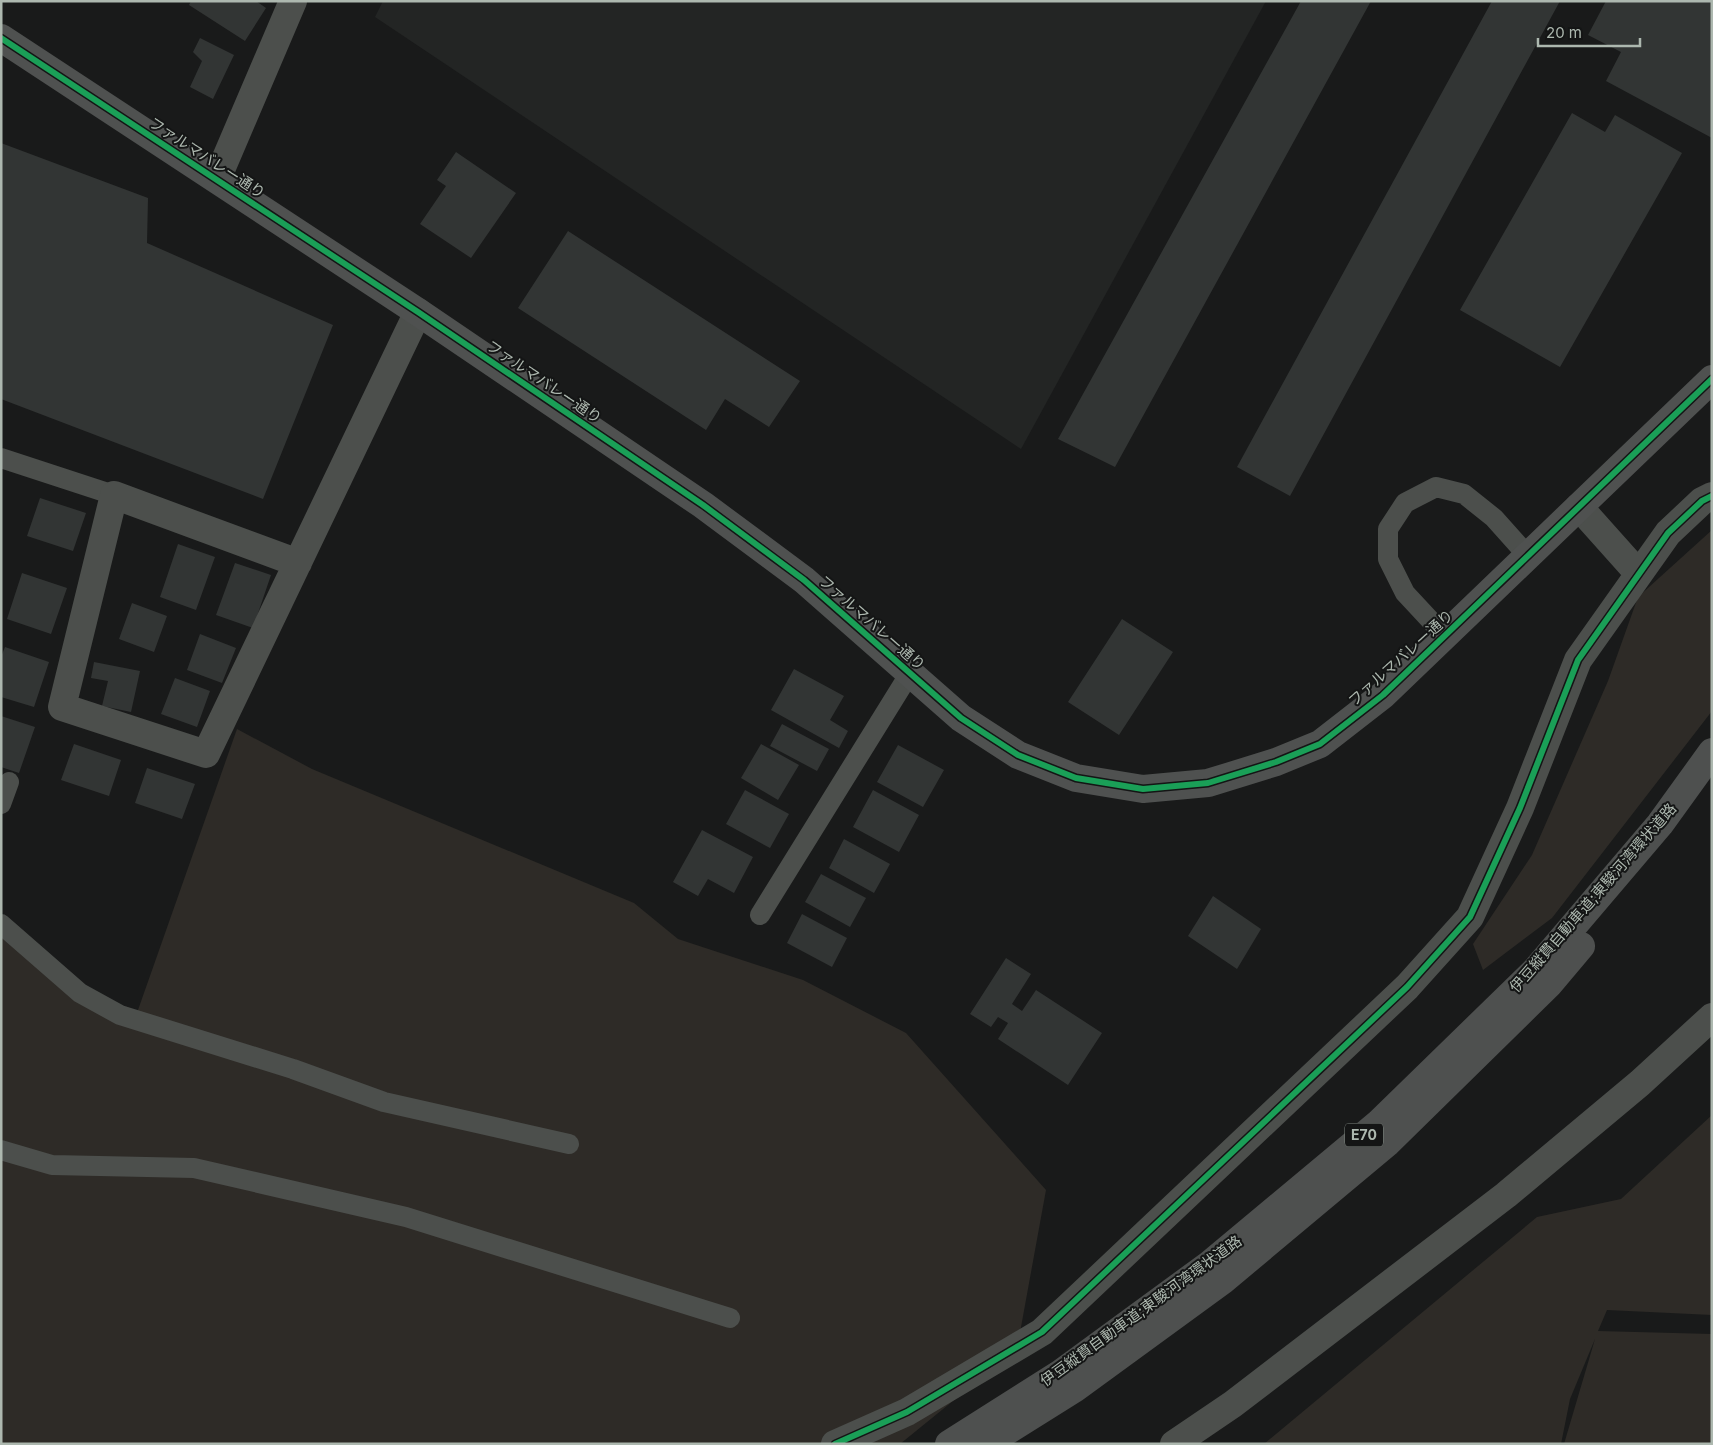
<svg xmlns="http://www.w3.org/2000/svg" width="1713" height="1445" viewBox="0 0 1713 1445" font-family="Inter,'Noto Sans JP',sans-serif">
<rect width="100%" height="100%" fill="#191a1a"/>
<!-- built -->
<path fill="#232524" d="M383,1h883l-245,448 -646,-432z"/>
<!-- green -->
<path fill="#2e2b27" d="M1712,530v181l-160,207 -69,52 -10,-26 59,-89 76,-174 30,-84z
M237,729l75,40 322,134 44,36 125,41 103,53 140,157 -29,159 -117,95h-899v-513l131,96z
M1712,1115v200l-105,-5 -9,21 114,3v110h-148l31,-105 -25,60 -9,45h-297l273,-227 84,-18z"/>
<!-- building -->
<path fill="#323534" d="M191,1h65l10,7 -21,33 -56,-36z
M1301,1h70l-256,466 -57,-28z
M1492,1h68l-270,495 -53,-29z
M1606,1h106v137l-106,-57 15,-29 -33,-17z
M200,38l34,17 -21,44 -23,-12 12,-26 -9,-9z
M1572,113l33,19 10,-17 67,38 -122,214 -100,-57z
M1,143l147,55 -1,45 186,82 -70,174 -262,-100z
M456,152l60,41 -45,65 -51,-34 26,-38 -9,-6z
M568,231l232,150 -31,46 -44,-28 -19,31 -188,-122z
M40,498l46,15 -13,38 -46,-15z
M178,544l37,13 -19,53 -36,-13z
M235,563l36,12 -18,53 -37,-13z
M22,573l45,15 -16,46 -44,-15z
M132,603l35,13 -13,36 -35,-13z
M1122,619l51,33 -54,83 -51,-33z
M200,634l36,14 -14,35 -35,-13z
M5,647l44,15 -15,45 -33,-10v-40z
M94,662l46,9 -9,41 -29,-6 6,-25 -17,-3z
M794,669l50,27 -14,24 18,11 -9,17 -68,-38z
M175,678l35,13 -13,36 -36,-13z
M1,716l34,11 -16,46 -18,-6z
M782,724l47,25 -12,22 -47,-25z
M74,744l47,16 -12,36 -48,-16z
M761,744l38,21 -21,35 -37,-22z
M898,745l46,25 -21,37 -46,-25z
M147,768l48,16 -13,35 -47,-16z
M745,790l44,24 -19,34 -44,-24z
M873,790l46,25 -20,37 -46,-25z
M702,830l51,27 -19,36 -26,-14 -10,17 -25,-14z
M844,839l46,25 -16,29 -45,-25z
M821,874l45,24 -16,29 -45,-25z
M1213,896l48,33 -24,40 -49,-33z
M802,914l45,24 -15,29 -45,-24z
M1006,958l25,16 -19,30 10,7 14,-21 66,43 -34,52 -70,-46 10,-16 -10,-6 -7,10 -21,-13z"/>
<g fill="none" stroke-linecap="round" stroke-linejoin="round">
<!-- lane -->
<path stroke="#4c4f4c" stroke-width="20" d="M1,458l113,37
M1445,636l-40,-43 -17,-34v-30l17,-26 31,-16 28,7 30,24 34,38
M1,804l8,-22
M760,915l150,-242
M1,924l79,69 40,22 173,54 91,33 185,42
M1,1150l51,15 142,3 212,49 324,101"/>
<!-- street -->
<path stroke="#4c4f4c" stroke-width="28" d="M217,179l76,-178
M1579,507l59,66
M298,563l-184,-68 -52,212 144,47 212,-442
M835,1444l72,-32 135,-80 365,-345 63,-70 50,-109 58,-148 90,-127 34,-32 10,-5
M1174,1444l59,-40 273,-209 134,-112 72,-66"/>
<!-- secondary -->
<path stroke="#4f5150" stroke-width="28" d="M1,38l417,274 285,193 101,75 157,138 57,37 58,23 67,11 65,-6 68,-21 44,-18 63,-49 329,-316"/>
<!-- highway -->
<path stroke="#4e504f" stroke-width="28" d="M949,1444l112,-71 149,-109 169,-141 156,-152 125,-147 52,-72
M986,1444l88,-55 148,-108 165,-138 162,-159 32,-38"/>
<defs>
<path id="cycleway" d="M1,38l417,274 285,193 101,75 157,138 57,37 58,23 67,11 65,-6 68,-21 44,-18 63,-49 329,-316
M835,1444l72,-32 135,-80 365,-345 63,-70 50,-109 58,-148 90,-127 34,-32 10,-5"/>
</defs>
<!-- cycleway casing -->
<use href="#cycleway" stroke="#141515" stroke-width="9"/>
<!-- cycleway -->
<use href="#cycleway" stroke="#1a9f57" stroke-width="6"/>
</g>
<g text-anchor="middle" stroke-width="4" stroke-linejoin="round" paint-order="stroke">
<!-- shield labels -->
<rect fill="#141515" stroke="#7f8781" stroke-width="1" x="1345" y="1123.5" width="38" height="23" rx="4"/>
<g font-size="14" font-weight="bold" fill="#adb8af">
<text x="1364" y="1140">E70</text>
</g>
<!-- street labels -->
<g font-size="15" fill="#adb8af" stroke="#141515">
<text transform="translate(207 158) rotate(33)" y="5">ファルマバレー通り</text>
<text transform="translate(544 382) rotate(34)" y="5">ファルマバレー通り</text>
<text transform="translate(872 623) rotate(41)" y="5">ファルマバレー通り</text>
<text transform="translate(1401 658) rotate(-42)" y="5">ファルマバレー通り</text>
<text transform="translate(1593 898) rotate(-49)" y="5">伊豆縦貫自動車道;東駿河湾環状道路</text>
<text transform="translate(1141 1311) rotate(-36)" y="5">伊豆縦貫自動車道;東駿河湾環状道路</text>
</g>
</g>
<!-- border -->
<rect width="1713" height="1445" fill="none" stroke="#adb8af" stroke-width="5"/>
<!-- scale -->
<path d="M1538 38v8h102v-8" fill="none" stroke="#adb8af" stroke-width="2.5"/>
<text x="1546" y="38" font-size="15" fill="#adb8af" stroke="#141515" stroke-width="4" paint-order="stroke">20 m</text>
</svg>
